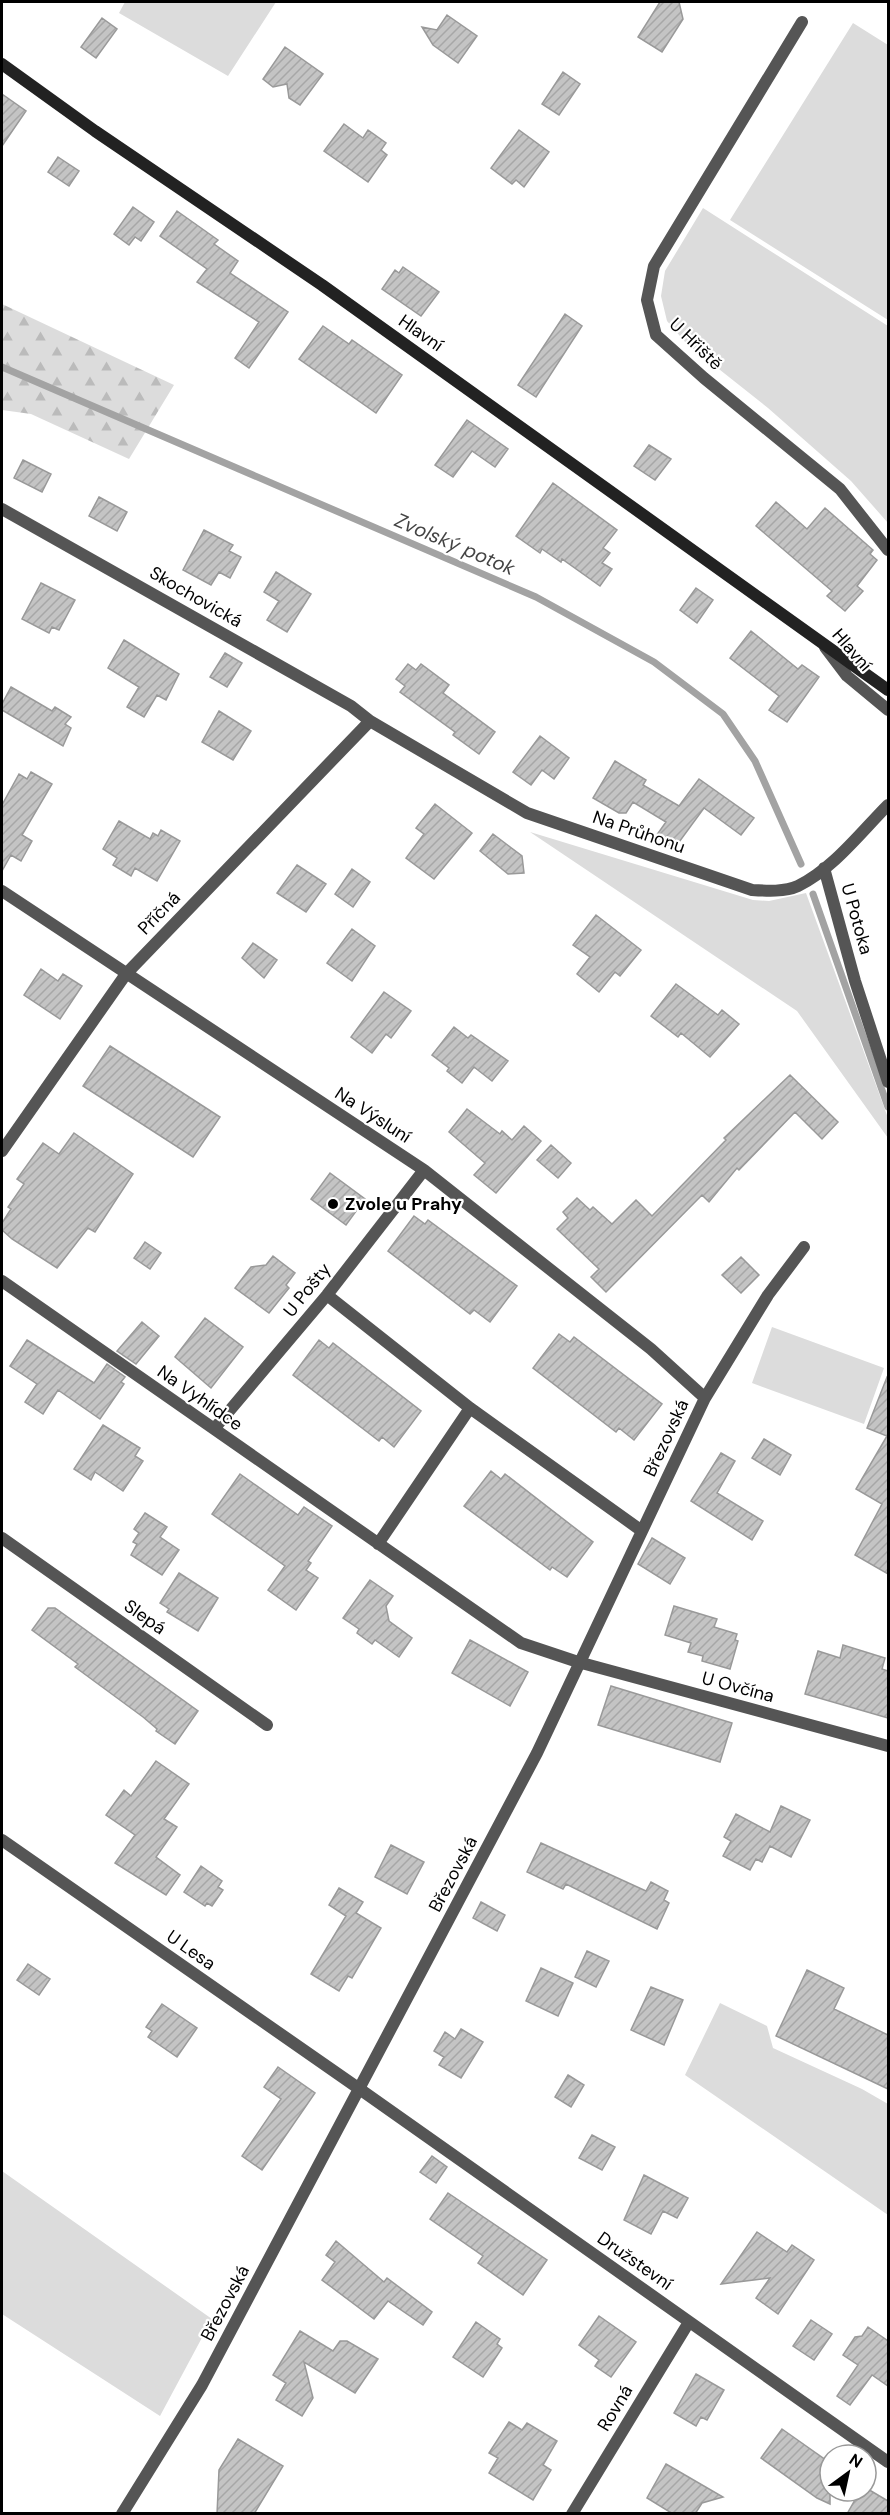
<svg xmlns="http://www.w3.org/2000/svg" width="890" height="2515" viewBox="0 0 890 2515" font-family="'DM Sans',sans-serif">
<defs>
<pattern id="forest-firs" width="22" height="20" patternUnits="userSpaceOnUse" patternTransform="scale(1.5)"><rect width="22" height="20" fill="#dcdcdc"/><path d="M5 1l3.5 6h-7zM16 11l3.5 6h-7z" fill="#bbb"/></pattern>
<pattern id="building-hatch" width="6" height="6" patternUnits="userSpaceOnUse" patternTransform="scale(1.5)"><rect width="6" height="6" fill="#c4c4c4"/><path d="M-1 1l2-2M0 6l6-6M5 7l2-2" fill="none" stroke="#a7a7a7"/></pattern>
</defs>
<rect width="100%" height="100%" fill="#fff"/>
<!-- grass -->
<path fill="#dcdcdc" d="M125,2h151l-48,74 -109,-63z
M853,23l35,22v275l-158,-100z
M703,208l185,118v197l-37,-42 -83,-73 -82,-65 -19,-22 -6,-25 4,-25z
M530,832l223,68 16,1 37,-8 82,225v20l-91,-127z
M772,1327l112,41 -20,56 -112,-41z
M720,2003l47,23 6,22 89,41 26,15v111l-203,-140z
M2,2171l210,148 -52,97 -158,-102z"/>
<!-- forest -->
<path fill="url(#forest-firs)" d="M2,304l172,81 -45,74 -98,-45 -29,-4z"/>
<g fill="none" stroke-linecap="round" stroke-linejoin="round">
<!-- stream -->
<path stroke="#a3a3a3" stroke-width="7" d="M2,367l534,230 118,65 69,52 32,47 46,103
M813,894l75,213"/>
</g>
<!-- building -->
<path fill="url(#building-hatch)" stroke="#999" stroke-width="1.5" d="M660,2h19l4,17 -21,33 -24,-15z
M447,15l30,21 -19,27 -25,-18 -11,-18 15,3z
M102,18l15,11 -21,29 -15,-11z
M285,47l38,27 -23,31 -11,-7 -2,-14 -14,3 -10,-8z
M563,72l17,12 -21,31 -17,-11z
M2,94l24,17 -24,35z
M344,124l19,14 5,-8 18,13 -5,7 6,5 -19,27 -44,-31z
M519,130l30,22 -25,35 -8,-7 -4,4 -21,-16z
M58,157l21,14 -10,15 -21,-14z
M133,207l21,15 -13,19 -6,-4 -6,8 -15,-11z
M177,211l41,29 -4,4 24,17 -8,12 58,39 -39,56 -14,-10 24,-36 -62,-40 10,-13 -47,-33z
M403,267l36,25 -18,24 -39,-27 13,-19 4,3z
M565,314l17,12 -46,71 -18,-12z
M323,326l26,18 3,-4 50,35 -26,38 -77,-54z
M467,420l41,29 -13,18 -23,-16 -19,26 -18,-12z
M649,445l22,14 -16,21 -21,-14z
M23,460l28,14 -9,18 -28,-14z
M553,483l64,47 -14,18 7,5 -8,10 10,6 -12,17 -38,-27 -1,3 -19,-13 -2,4 -24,-17z
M99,497l28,15 -10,19 -28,-15z
M776,502l31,27 18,-21 48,42 -3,4 7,6 -20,26 6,5 -18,20 -18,-15 5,-5 -76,-65z
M204,530l29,15 -4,6 12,6 -11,21 -11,-6 -8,13 -28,-15z
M276,572l35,22 -24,38 -20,-12 12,-19 -15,-9z
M41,583l34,17 -16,30 -7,-3 -3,6 -27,-14z
M696,588l17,12 -16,23 -17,-13z
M751,631l47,38 4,-4 17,12 -32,45 -18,-12 10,-14 -49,-38z
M124,640l55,34 -13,26 -9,-5 -13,22 -17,-10 12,-20 -31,-19z
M225,653l17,10 -15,24 -17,-10z
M408,664l8,6 5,-6 28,21 -6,8 52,39 -16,22 -26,-19 2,-3 -55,-40 5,-6 -9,-7z
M11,687l41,24 3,-4 16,10 -6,7 6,4 -8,18 -61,-36v-6z
M219,711l32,20 -18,29 -31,-18z
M540,736l29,22 -15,21 -12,-9 -11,15 -18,-13z
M615,761l31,19 -3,5 36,21 20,-27 55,39 -13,17 -37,-27 -30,41 -18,-13 10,-14 -33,-20 -7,11h-7l-26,-15z
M31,772l21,12 -30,51 10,6 -11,20 -10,-6 -9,16v-66l17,-31 8,5z
M435,804l37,29 -38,46 -28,-21 18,-24 -8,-6z
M119,821l31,18 3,-6 5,3 3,-6 19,11 -23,40 -22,-13 -4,8 -18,-11 4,-7 -14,-9z
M493,834l29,22 2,17 -16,1 -28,-23z
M297,865l29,19 -20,28 -29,-19z
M352,869l18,13 -17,25 -18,-13z
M596,915l45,35 -21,26 -5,-4 -16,20 -22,-18 13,-17 -17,-12z
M352,929l23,17 -23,35 -25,-18z
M253,943l24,17 -13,18 -22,-20z
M41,969l17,12 5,-7 19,12 -22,33 -36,-24z
M676,984l42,31 4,-5 17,14 -29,33 -29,-24 -3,4 -27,-21z
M384,992l27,19 -20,27 -5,-4 -14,19 -21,-16z
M454,1027l14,11 3,-3 37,26 -16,20 -18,-14 -12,16 -15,-12 2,-3 -17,-13z
M110,1046l110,71 -27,40 -110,-71z
M790,1075l48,47 -16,17 -27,-27 -56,58 -2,-2 -28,34 -7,-7 -96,97 -15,-15 8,-8 -42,-40 11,-11 -5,-6 14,-14 13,12 3,-3 19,17 24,-24 16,16 74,-76 -2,-2z
M467,1109l33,25 2,-3 10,9 12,-14 17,15 -45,52 -22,-18 11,-12 -36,-31z
M74,1133l59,41 -38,58 -7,-4 -31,40 -45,-29 -10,-9v-7l9,-14 -3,-2 16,-23 -7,-5 26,-36 16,11z
M551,1145l20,18 -13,15 -21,-18z
M330,1173l35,26 -19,26 -35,-26z
M414,1216l11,8 3,-4 89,66 -27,36 -16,-12 -4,4 -82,-63z
M145,1242l16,11 -11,16 -16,-11z
M273,1256l22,17 -9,12 3,3 -20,25 -34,-25 16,-21 15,-2z
M741,1257l18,18 -18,18 -19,-18z
M205,1318l38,29 -32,41 -36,-31z
M142,1322l17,14 -23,28 -19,-13z
M559,1334l11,8 4,-5 88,67 -28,36 -15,-12 -3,4 -83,-64z
M27,1340l67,43 13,-19 18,13 -4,5 3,2 -24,35 -42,-29 -15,24 -18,-12 12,-18 -27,-18z
M319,1340l10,8 4,-5 88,68 -27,36 -12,-10 -3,4 -86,-66z
M887,1377l1,1v196l-33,-19 27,-51 -26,-15 31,-53 -20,-8z
M103,1425l37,23 -5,8 8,5 -20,30 -28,-19 -4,8 -17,-11z
M764,1439l27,16 -11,20 -28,-17z
M721,1453l14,8 -18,32 46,28 -11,19 -61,-39z
M491,1471l10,8 4,-5 88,68 -26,35 -15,-10 -2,3 -86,-64z
M240,1474l58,41 6,-8 28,19 -24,35 3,2 -5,7 12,8 -22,32 -28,-20 17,-24 -73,-52z
M145,1513l22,14 -7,10 19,13 -17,25 -31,-20 6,-11 -4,-2 6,-9 -5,-4z
M652,1538l33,20 -15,26 -32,-20z
M179,1573l39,25 -20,33 -31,-19 2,-3 -9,-6z
M370,1580l23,16 -7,10 3,15 23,17 -13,19 -24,-17 -3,4 -15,-11 2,-4 -16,-11z
M674,1606l43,13 -3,8 23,7 -2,6 3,1 -8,28 -28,-8 1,-5 -15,-4 3,-9 -26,-8z
M48,1608h7l143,103 -23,33 -19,-13 1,-2 -14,-12 -68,-50 3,-3 -46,-34z
M470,1640l58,32 -18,34 -58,-33z
M843,1645l42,13 -3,11 6,2v47l-83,-24 13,-43 22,7z
M611,1686l121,37 -12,39 -122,-37z
M156,1761l33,23 -25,35 13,8 -21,30 24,18 -14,20 -51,-32 20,-28 -29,-20 18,-25 7,6z
M781,1806l29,14 -19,37 -21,-11 -8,16 -6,-3 -6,11 -27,-14 8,-15 -7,-4 12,-23 34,18z
M541,1843l105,48 5,-9 17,9 -4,9 5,3 -12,26 -91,-45 -3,5 -36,-17z
M391,1845l33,17 -17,32 -32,-17z
M201,1866l21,15 -4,6 5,3 -11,16 -5,-3 -2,3 -21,-14z
M339,1888l24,14 -7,11 25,15 -29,50 -4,-2 -9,15 -28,-17 35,-58 -17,-11z
M481,1902l24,13 -8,16 -24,-13z
M587,1951l22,10 -13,26 -21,-10z
M28,1964l22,15 -11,16 -22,-15z
M541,1968l32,15 -15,33 -32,-15z
M807,1970l37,18 -10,21 54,26v54l-112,-53z
M651,1987l32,13 -19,45 -33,-15z
M162,2004l35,24 -20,29 -29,-20 4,-6 -6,-4z
M461,2029l22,13 -22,36 -22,-13 5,-8 -10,-6 11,-19 10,7z
M278,2067l37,26 -53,77 -20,-14 39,-57 -17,-12z
M568,2075l16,10 -13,22 -16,-10z
M592,2135l23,12 -13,23 -23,-12z
M432,2156l15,11 -11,16 -16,-11z
M644,2175l44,23 -11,20 -14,-7 -12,23 -27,-14z
M448,2193l99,67 -24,35 -45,-32 5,-7 -53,-37z
M757,2232l30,20 5,-7 22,15 -36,54 -22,-16 14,-20 -49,6z
M336,2241l48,41 3,-4 45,34 -9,13 -35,-24 -14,18 -52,-39 13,-18 -9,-7z
M599,2316l37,26 -25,35 -16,-11 4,-6 -20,-15z
M811,2320l21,14 -18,26 -21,-14z
M476,2322l24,17 -3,5 5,4 -19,29 -30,-20z
M868,2327l20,14v45l-16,-11 -22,30 -13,-9 21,-31 -15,-10 12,-18 7,-1z
M300,2331l33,20 7,-10h7l31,18 -23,34 -51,-31 9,36 -11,18 -26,-16 10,-17 -13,-8z
M696,2374l28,16 -17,30 -6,-3 -5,9 -22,-13z
M509,2422l13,8 5,-7 30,18 -14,24 8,5 -18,30 -44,-27 9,-15 -9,-5z
M782,2429l48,34v41l-13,-6 -56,-40z
M238,2439l45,27 -29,48h-37l2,-44z
M666,2464l57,33 -21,6 -7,11h-22l-26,-16z
M866,2488l22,13v13h-41l13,-23h6z"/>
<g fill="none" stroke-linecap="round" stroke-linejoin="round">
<!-- street -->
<path stroke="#555" stroke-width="12" d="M802,22l-148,244 -7,34 9,35 48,43 136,111 48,61
M2,509l349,197 19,15 157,92 225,77c15,1 33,2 46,-4 35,-17 63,-54 90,-81
M825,647l22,29 41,34
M824,868l31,113 33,101
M2,891l422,279 227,179 54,49
M2,1151l124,-177 244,-253
M2,1281l519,362 57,19 310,84
M327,1295l143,113 172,123
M214,1429l113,-134 97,-125
M2,1538l265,187
M378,1544l92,-136
M2,1840l359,250 527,372
M122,2514l80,-129 335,-632 168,-355 63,-103 36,-48
M572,2514l117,-192"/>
<!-- secondary -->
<path stroke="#222" stroke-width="12" d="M2,64l93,67 227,154 566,405"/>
</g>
<!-- markers -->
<circle fill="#000" stroke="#fff" stroke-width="2" cx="333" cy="1204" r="6"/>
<g text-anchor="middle" stroke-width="4.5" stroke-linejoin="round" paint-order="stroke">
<!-- street labels -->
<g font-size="18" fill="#000" stroke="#fff">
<text transform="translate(421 333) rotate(35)" y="6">Hlavní</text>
<text transform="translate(696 344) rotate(44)" y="6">U Hřiště</text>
<text transform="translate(196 597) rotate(30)" y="6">Skochovická</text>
<text transform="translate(852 650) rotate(49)" y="6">Hlavní</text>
<text transform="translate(639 832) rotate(19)" y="6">Na Průhonu</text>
<text transform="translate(159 913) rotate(-46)" y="6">Příčná</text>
<text transform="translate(857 919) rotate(74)" y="6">U Potoka</text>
<text transform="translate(373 1115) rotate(33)" y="6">Na Výsluní</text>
<text transform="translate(307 1290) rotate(-51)" y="6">U Pošty</text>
<text transform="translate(200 1398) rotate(35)" y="6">Na Vyhlídce</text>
<text transform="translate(666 1438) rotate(-65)" y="6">Březovská</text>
<text transform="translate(145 1617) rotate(35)" y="6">Slepá</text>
<text transform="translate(738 1687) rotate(15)" y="6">U Ovčína</text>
<text transform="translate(453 1874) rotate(-62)" y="6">Březovská</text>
<text transform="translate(191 1950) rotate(35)" y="6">U Lesa</text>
<text transform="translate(635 2261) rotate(35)" y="6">Družstevní</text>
<text transform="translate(225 2303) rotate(-62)" y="6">Březovská</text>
<text transform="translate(615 2408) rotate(-59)" y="6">Rovná</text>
</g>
<!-- poi labels -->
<g font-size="18" font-weight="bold" fill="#000" stroke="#fff" text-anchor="start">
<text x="345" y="1210">Zvole u Prahy</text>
</g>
<!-- water labels -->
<g font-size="20" font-style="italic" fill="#444" stroke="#fff">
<text transform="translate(455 544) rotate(23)" y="7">Zvolský potok</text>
</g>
</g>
<!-- border -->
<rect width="890" height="2515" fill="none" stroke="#000000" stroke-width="6"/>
<!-- north arrow -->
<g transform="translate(848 2473) rotate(33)"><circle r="28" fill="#ffffff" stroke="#999999" stroke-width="1.5"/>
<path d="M0-4.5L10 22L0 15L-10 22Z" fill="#000000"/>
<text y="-9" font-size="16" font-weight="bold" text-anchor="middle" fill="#000000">N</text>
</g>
</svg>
